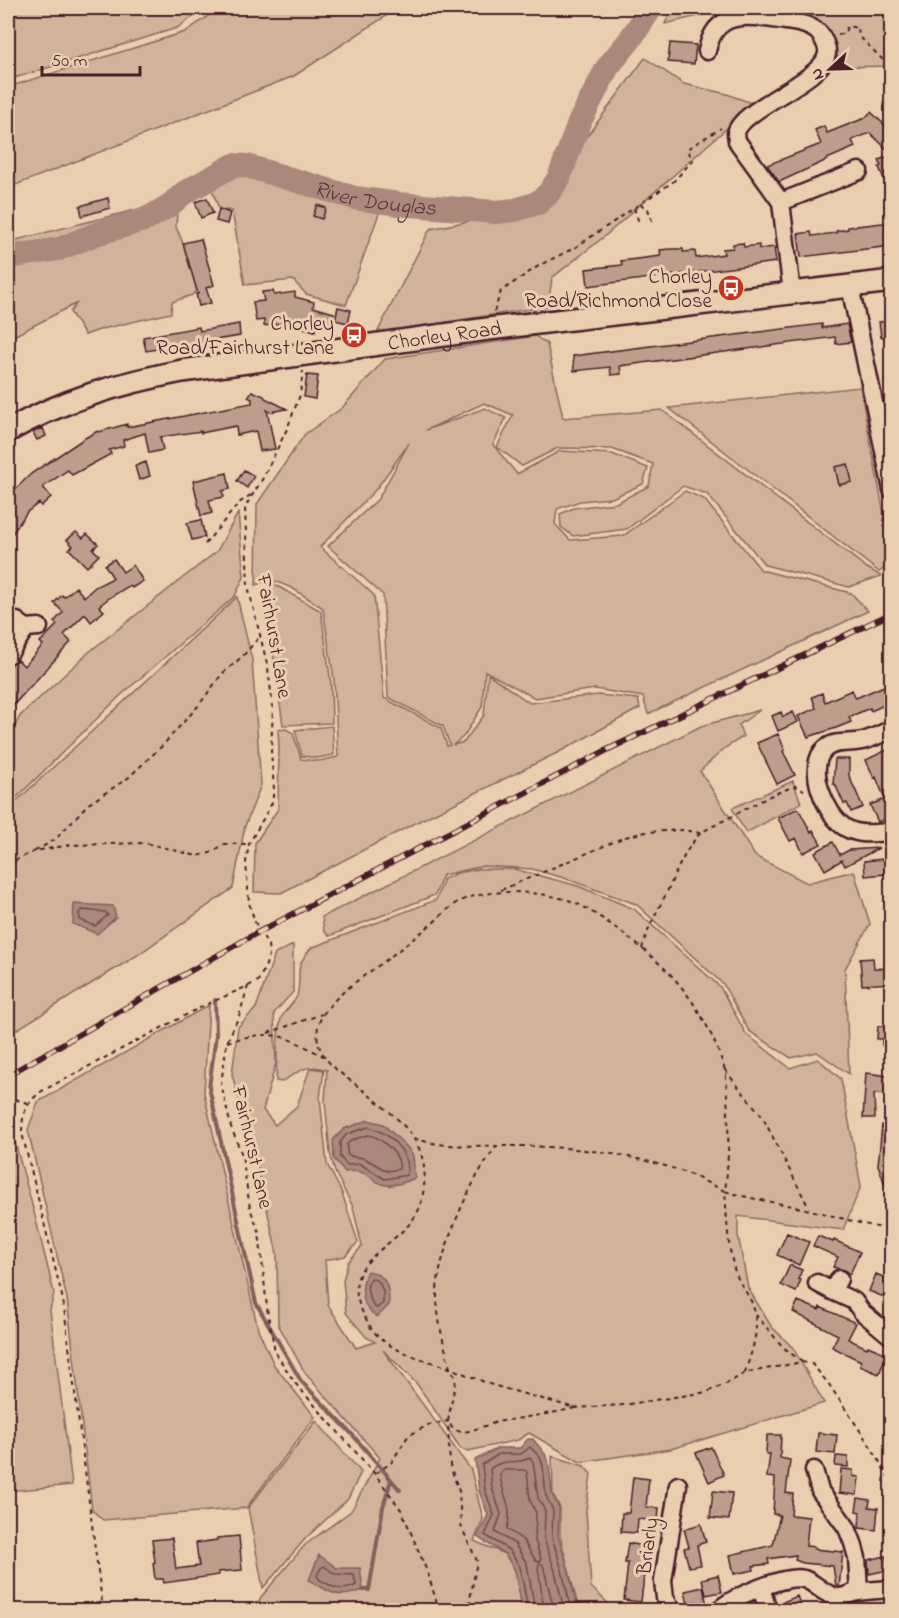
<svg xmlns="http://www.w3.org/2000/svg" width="899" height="1618" viewBox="0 0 899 1618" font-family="'Indie Flower',sans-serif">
<rect width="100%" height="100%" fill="#e8cfb0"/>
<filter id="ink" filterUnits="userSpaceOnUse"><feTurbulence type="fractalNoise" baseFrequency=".0167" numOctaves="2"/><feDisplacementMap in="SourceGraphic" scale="12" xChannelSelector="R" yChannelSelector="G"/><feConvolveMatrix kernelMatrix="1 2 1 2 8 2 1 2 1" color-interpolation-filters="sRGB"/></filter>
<g filter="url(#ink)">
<!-- green -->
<path fill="#cfb39a" stroke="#8c6962" stroke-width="1.5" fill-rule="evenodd" d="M8,8h197l-28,20 -169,52z
M220,8h178l-104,68 -286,112v-101l177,-55z
M672,8h60l-67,16z
M745,8h146v58l-50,1 -6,-19 -18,-26z
M645,58l39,26 43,10 27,10 -149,132 -53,42 -4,28 -171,27 53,-104 64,-13 62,-38z
M248,169c44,17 86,34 133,39l-35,97 -40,-11 -13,-14 -48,5 -13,-74 -13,-2 -8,-23z
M178,199l-2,28 7,16 14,47 -5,5 -20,7 -1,11 -69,16 -17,6 -15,-23 7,-9 -69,36v-97z
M535,336l12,8 16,74 99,-8 205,158 14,8 -32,11 -84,-22 -58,-71 -24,-8 -56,43 -54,7 -12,-9 -1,-13 14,-6 42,-5 33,-17 4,-22 -41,-15 -54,-1 -36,18 -25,-19 16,-32 -29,-12 -58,27 59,-22 21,10 -13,27 24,29 43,-23 52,3 36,14 -5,16 -31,14 -32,3 -23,8 -2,15 15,16 53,-4 62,-45 19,8 57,71 90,23 17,18 -220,103 -5,-17 -48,-8 -60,9 -50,-27 -3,36 -18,29 -11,9 11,-3 20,-27 4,-41 42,29 68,-8 40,4 2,9 -81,44 -138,68 -140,73 -27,-1 1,-49 23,-34 1,-62 -1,-17 8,-1 7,4 8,26 18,2 19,-4 -4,-77 -11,-72 -31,-20 -22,-9 -14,6 1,-81 48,-70 37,-26 43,-49zM409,443l-31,56 -50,47 55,49 5,102 55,29 7,19 -3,1 -6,-18 -57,-30 -10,-103 -54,-48 57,-59z
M860,387l31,164v13l-12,8 -210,-164z
M238,513l6,64 -9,19 -115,100 -112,110v-66l12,-24 69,-64 128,-101z
M270,582l51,29 10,73 1,39 -49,2 -9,-63z
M237,597l15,63 9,125 -16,41 -12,62 -97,68 -128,79v-226z
M760,710l-21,15 4,12 -18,11 -25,23 55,85 52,27 47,-12 16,53 -25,45 4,105 -32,-22 -26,6 -42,-27 -26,-47 -87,-80 -72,-26 -32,-9 -49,-3 -40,9 -8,20 -106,41 -5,-5 -2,-14 379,-191z
M332,726l2,29 -16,3 -16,-2 -7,-26z
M793,781l8,22 -55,30 -14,-25z
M479,869h35l64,17 56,23 86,78 26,47 44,34 28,-9 23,20 20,107 -18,44 -105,-14v19l10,53 23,38 22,22 31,55 -153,46 -91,13 -51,-29 -11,7 -50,11 -7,-2 -44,-65 -34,-34 88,120 12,49 -9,22 31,13 10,16 7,39 -1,1h-266l6,-13 44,-52 46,-34 29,-53 -75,-85 -27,-49 -1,-70 -23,-104 -22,-75 6,-48 18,-19 19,-54 18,-9v47l-19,21 2,50 -13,47 12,15 22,-19 13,-38 14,2 -4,28 7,66 15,29 16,49 -13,14 -20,4 3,45 28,43 19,-6 -9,-5 -20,-24 -3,-33 5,-18 14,-16 -9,-39 -18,-35 -5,-19 -5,-52 2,-31c-18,-8 -30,2 -45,12l-6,-1c1,-17 0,-47 5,-62 3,-9 13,-15 16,-23 6,-24 -5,-26 14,-48l125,-48 8,-21 13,-6z
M209,1005l-5,88 54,236 16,36 41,52 -69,91 -143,12 -11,-10 -25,-211 -39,-169 10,-28z
M8,1116l27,100 19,77 -4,17 22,175 -64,6z
M316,1421l45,51 -13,27 -42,39 -43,50 -15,-80z
M552,1456l32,10 7,8 -5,36 5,77 24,23h-27l-11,-8 -17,-66v-28l-7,-14z"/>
<!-- water -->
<path fill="#aa897b" stroke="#845f5b" stroke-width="1.5" d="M74,904l39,2 3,11 -19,17 -24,-10z
M368,1120l15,4 24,23 6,9 2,22c-9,4 -19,8 -29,7 -16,-2 -15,-17 -41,-13l-11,-13 -1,-19 11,-11z
M367,1271c20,3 22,16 22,34l-12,12c-17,-10 -17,-30 -10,-46z
M528,1439h5l12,15 4,10 3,30 7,14 -1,28 10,32 8,36 9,6h-63l-7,-40 -10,-16 -28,-17 11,-22 -9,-24 -4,-31 23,-12h22z
M319,1555l18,13h23l3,22c-26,10 -32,3 -54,-10z"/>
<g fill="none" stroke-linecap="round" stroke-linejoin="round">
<!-- shore -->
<path stroke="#70494b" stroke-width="1.5" d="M82,910l23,2 3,3 -13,11 -15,-6 -1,-7z
M368,1127c20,4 44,27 39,48l-22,4 -25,-15 -13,1 -7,-8v-15l7,-8z
M368,1135c13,2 34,20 31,34l-12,2 -23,-13 -15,-2 -2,-3v-9l5,-4z
M372,1278l7,4 4,9v12l-6,5 -3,-1c-5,-10 -11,-21 -2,-29z
M504,1470h20l3,2 3,28 6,13 -1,27 6,19 -2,3 -3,-1 -13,-21 -16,-11c7,-23 -5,-32 -7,-55z
M324,1566l11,8 19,1 2,10c-15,8 -24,2 -37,-6l-2,-4 4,-7z
M528,1610l-8,-43 -11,-17 -24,-15 9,-20 -9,-25 -3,-25 17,-11h22l9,-7 10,10 3,9 3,30 7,14 -1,27 10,33 8,35 5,5
M535,1610l-8,-46 -12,-20 -20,-12 6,-18 -9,-26 -2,-19c12,-11 26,-4 40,-11l3,3 5,37 7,13 -1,28 11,32 9,39
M544,1610l-6,-43 2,-4 3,2 11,45"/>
<!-- stream -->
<path stroke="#845f5b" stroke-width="4" d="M215,1000l1,35 -7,52 47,216 45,78 50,52 49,57
M363,1590h6l14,-83 8,-27"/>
<!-- river -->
<path stroke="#aa897b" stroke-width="24" id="s1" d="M8,257l51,-8 37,-15 51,-15 23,-14 14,-12 50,-28 13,1 108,32 44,6 97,8 19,-2 23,-7 10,-9 11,-16 20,-55 28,-55 22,-27 22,-33"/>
</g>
<!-- building -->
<path fill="#bb9e8b" stroke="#4a1f2b" stroke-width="1.5" d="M670,43l26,2 -2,19 -26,-2z
M871,112l20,19v22l-21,-20 -18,7 3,7 -28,12v1l-48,22 -12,-17 54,-21 -6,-14 9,-4 3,7 38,-15z
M891,155v41l-12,-29 2,-1 -2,-6z
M108,198l2,10 -28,8 -2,-10z
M207,198l6,15 -12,5 -6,-16z
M317,205l9,3 -4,11 -9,-3z
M219,209l11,4 -3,11 -11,-3z
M891,222v24l-90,11 -3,-23 13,-2 1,4 25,-3 -1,-2 12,-2v-2z
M201,239l13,46 -8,3 5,15 -12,3 -3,-12h2l-15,-51z
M743,243l1,4 15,-2v4l15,-2 2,15 -188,24 -2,-17 36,-4 -1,-4 40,-5 -1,-6 10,-1h13v3l12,-1 1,7 28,-4 -1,-5 10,-1v-4z
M273,291l1,4 21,-3v5l19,5 -1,5 21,6 -4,15 -14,-4 -1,7 -29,-8 -22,3v-6l-8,1 -3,-19 11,-1 -2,-9z
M338,307l13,3 -3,13 -13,-3z
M891,321v14l-10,2 -2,-15z
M239,324l1,12 -38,6v3l-21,4 -1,-4 -34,6 -3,-14 56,-10 1,4z
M822,324v4l25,-4 4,18 -15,2 -1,-7 -215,29 1,8 -10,1 -1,-8 -36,4 -1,-15z
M307,375l11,1 -3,23 -11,-2z
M252,391l12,5 1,2 22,11 -17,3 -3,-2 8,39 -15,2 -4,-20 -19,4 -1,-9 -35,7v-2l-41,6 3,13 -14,3 -4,-20 -22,7 1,6 -15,4 2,4 -39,21 -4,-5 -25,17 8,10 -10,9 -2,-3 -12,9 -19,28v-44l24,-23 53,-35 13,-7 1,1 28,-8v3l125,-24v-4l-4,-2z
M43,428l3,8 -9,4 -4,-8z
M146,462l4,14 -11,4 -4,-14z
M848,464l4,18 -13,3 -4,-18z
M244,470l10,6 -7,12 -10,-7z
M227,473l3,16 -8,2 2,6 -15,3 3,13 -11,3 -8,-35z
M201,520l4,17 -13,3 -5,-17z
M76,532l7,6 4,-4 11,10 -5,5 6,6 -12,12 -18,-18 4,-3 -6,-6z
M114,559l9,13 10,-7 10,16 -11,7 -2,-3 -21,13 -10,8 5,5 -13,11 -6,-8 -21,21 7,7 -63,69v-45l10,-6 6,6 19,-21 -3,-3 17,-17 -3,-3 9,-10 -9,-9 8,-8 2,2 12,-10 8,10 11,-10 18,-9 -8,-13z
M891,683v19l-20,9 -1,-3 -21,9 2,5 -15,6 -28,9 -10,-21 18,-8 -4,-11 10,-4 3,9 27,-12 4,8z
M781,712l2,5 10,-5 5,10 -20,9 -6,-15z
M778,734l7,16 -2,1 12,24 -18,9 -20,-41z
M891,748v68l-13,6 -8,-17 15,-6 -9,-22 -2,1 -8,-18z
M835,759h14v17l14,31 -12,5 -4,-9 -3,1 -9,-20h-2z
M798,808l13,24 2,-2 8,14 -18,9 -7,-15 -6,3 -12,-23z
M833,842l7,13 9,-5 30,-2 -34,18 -3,-6 -17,10 -10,-18z
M884,859l7,1v10l-6,1v3l-20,2 -1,-15z
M873,958l1,10 17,1v14l-29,2 -2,-26z
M878,1026l13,1v19l-9,-1v-6h-5z
M866,1073l23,3 -1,19 -14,-1 1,24h-12z
M882,1125l9,1 -1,73 -12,-34z
M787,1233l22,9 -10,23 -22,-10z
M818,1236l15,6 1,-2 26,12 -10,22 -6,-4 -11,-3 5,-10 -25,-11z
M790,1265l12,5 -4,9 3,1 -5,12 -15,-7z
M876,1274l15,6v20l-22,-9z
M798,1301l21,9 1,-3 36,16 -8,16 19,9 1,-2 19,8 -8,20 -19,-8 1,-5 -29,-14 6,-12 -45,-23z
M818,1433l19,2 -2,19 -19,-2z
M767,1435h14l-1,23 10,2 -4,33 7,1 -2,21 18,2 -3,29 9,1 -1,2 29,3 -4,35 -3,-1 -3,-20 -30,-3 -8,-3 1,-5 -28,4 1,5 -16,2 1,4 -20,4 -4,-19 43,-10 7,-30 -7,-1 2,-36 -8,-1 3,-23h-4z
M711,1447l13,28 -15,7 -13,-29z
M836,1456l12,1v10l-13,-1z
M841,1469l12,1v6l6,1 -2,18 -18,-2z
M633,1477l16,2 -3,28 13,1 -1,13 -20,-2 -1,14 -16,-1 1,-19h7z
M713,1491l19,2 -3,27 -19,-2z
M858,1498l12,2 -1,7 9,1 -2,22 -17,-2 1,-16 -4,-1z
M701,1524l5,18 -9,3 4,20 -12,2 -5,-19 5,-1 -5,-18z
M239,1536l3,34 -24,2 1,3 -55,8 -1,-4h-8l-2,-16 2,-1 -3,-22 20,-2 4,31 23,-3 -3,-23 21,-3v-2z
M628,1543l16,3 -4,29 4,1 -3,26 -17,-2 4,-37h-3z
M886,1556l2,14 -19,4 -1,-14z
M718,1575l4,17 -16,3 -4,-16z
M703,1587l4,18 -10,2 -1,-5 -8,2 -3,-13z
M797,1596l6,15h-19l-3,-8z"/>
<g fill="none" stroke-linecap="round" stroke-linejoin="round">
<defs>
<path id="minor" d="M707,51c8,-41 40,-36 72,-31 13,2 29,3 39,12 4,4 10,15 9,21 -2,27 -86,55 -91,80 0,2 1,6 1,8l44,61
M850,286l42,204
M792,293l-11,-91 78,-31
M17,621l9,7 13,-1
M8,655l18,-27
M892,729c-10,4 -20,10 -30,12 -13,3 -25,-1 -36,7 -22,18 0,68 20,80 14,8 30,5 46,4
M817,1283l15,8 7,-12
M832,1291l22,10 8,11 30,25
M814,1470l6,21 27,37 6,15 4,15 2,34
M761,1588l7,22
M672,1610l-7,-12 -2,-17 15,-96
M719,1610c13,-13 67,-36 85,-31 12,4 20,16 33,18 8,1 14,-5 22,-5 11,-2 22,-2 33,-3"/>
<g id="major">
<path id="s2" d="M8,431c54,-31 113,-48 174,-60l306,-42 404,-48"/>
</g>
</defs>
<!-- minor casing -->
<use href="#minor" stroke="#4a1f2b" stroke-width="21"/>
<!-- major casing -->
<use href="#major" stroke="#4a1f2b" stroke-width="26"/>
<!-- path -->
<path stroke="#4a1f2b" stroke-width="2" stroke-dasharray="4.5 4.5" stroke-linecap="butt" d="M838,35l7,-2 2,-7 11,2 1,8 26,26 7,-3
M640,204l8,5 4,12
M634,208l5,15
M494,312l7,-21 39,-26 36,-18 98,-66 19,-21 -6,-11 34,-21
M205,544l34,-41 13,-9
M35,851l20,-11 32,-35 41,-27 34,-32 37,-41 23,-31 21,-18 18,-21
M8,867l8,-7 19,-9 35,-6 76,-2 51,13 13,-3 15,-9h24
M501,890l124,-53 21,-5 37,-2 17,3 74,-39 21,-8 9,4
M642,949c5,-19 13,-34 22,-51 11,-23 19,-45 36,-65
M248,986l-9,30 -12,26 -6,42 10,43 11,28 8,53 9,24 8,76 8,44 20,31 80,91 27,37 26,63 11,36
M268,1033l54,-19
M227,1042c46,-13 55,-8 96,14
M725,1070l37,46 47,92
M8,1094l6,5 14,4
M414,1138c27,10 55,7 83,8
M802,1362l10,2 16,19 43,64 21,36
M745,1373c8,-26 18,-50 4,-76 -6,-10 -14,-21 -16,-33 -6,-23 -6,-49 -8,-73 -16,-7 -31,-16 -47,-21 -58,-19 -120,-25 -181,-24 -25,29 -61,111 -60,149 0,25 7,49 13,73l42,17 83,23 48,-3 84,-13 21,-9 17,-10 57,-11 -19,-15 -27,-32
M575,1408l-23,5 -55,9 -27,9 -9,1 -8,-3 -5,-8 8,-42 -6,-11c-26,-9 -62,-16 -79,-40 -3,-5 -6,-11 -8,-15 -30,-59 51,-67 59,-114 3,-14 4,-31 -1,-45 -8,-26 -36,-46 -56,-62 -20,-17 -53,-33 -47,-65 4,-24 47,-52 67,-66 15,-12 30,-23 44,-35 10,-7 20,-20 31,-25 31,-14 79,-10 111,0 27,10 89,59 107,82 21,25 36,53 46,84 3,9 2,19 3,28 2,32 2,64 -2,96 28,9 57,12 85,19 28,7 54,15 82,20
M376,1473l15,-10 17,-27 20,-11 20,-4 2,45 9,25 2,35 16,35 -9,49
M103,1610l-40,-310 -41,-167c0,-20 4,-30 20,-42l159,-84 47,-21 10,-5 7,-13 4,-13 -1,-10 -13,-23 -6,-19 -3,-41 3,-18 23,-41 2,-14 -3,-38 2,-43 -5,-40 -20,-82 -3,-79 18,-29 24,-49 13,-34 3,-24"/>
<!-- minor -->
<use href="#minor" stroke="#e8cfb0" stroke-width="16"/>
<!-- major -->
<use href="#major" stroke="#e8cfb0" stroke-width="21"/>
<defs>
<path id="rail" d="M8,1075l247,-141 354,-185 283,-136"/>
</defs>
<!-- rail casing -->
<use href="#rail" stroke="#4a1f2b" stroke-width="6"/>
<!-- rail -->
<use href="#rail" stroke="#e8cfb0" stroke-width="4" stroke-dasharray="11" stroke-linecap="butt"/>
</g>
</g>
<!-- icons -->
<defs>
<symbol id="bus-disc" viewBox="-11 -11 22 22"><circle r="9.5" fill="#c8321e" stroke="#e8cfb0"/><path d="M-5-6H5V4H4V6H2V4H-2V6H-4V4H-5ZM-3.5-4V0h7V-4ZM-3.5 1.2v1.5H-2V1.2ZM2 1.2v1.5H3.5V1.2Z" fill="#fff"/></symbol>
</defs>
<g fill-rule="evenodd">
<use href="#bus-disc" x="716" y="273" width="30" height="30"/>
<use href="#bus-disc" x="339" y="320" width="30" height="30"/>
</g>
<g text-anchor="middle" stroke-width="6" stroke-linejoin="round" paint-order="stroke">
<!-- poi labels -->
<g font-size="21" fill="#4a1f2b" stroke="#e8cfb0" text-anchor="end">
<text x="712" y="283">Chorley<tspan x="712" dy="24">Road/Richmond Close</tspan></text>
<text x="334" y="330">Chorley<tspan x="334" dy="24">Road/Fairhurst Lane</tspan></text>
</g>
<!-- street labels -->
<g font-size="21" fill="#4a1f2b" stroke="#e8cfb0">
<text dy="7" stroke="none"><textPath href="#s2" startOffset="450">Chorley Road</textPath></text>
<text transform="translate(275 636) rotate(80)" y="7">Fairhurst Lane</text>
<text transform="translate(253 1147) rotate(77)" y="7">Fairhurst Lane</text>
<text transform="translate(647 1546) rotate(-82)" y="7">Briarly</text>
</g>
<!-- water labels -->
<g font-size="22" font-style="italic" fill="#5d343b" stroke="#e8cfb0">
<text dy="8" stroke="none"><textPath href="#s1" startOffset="393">River Douglas</textPath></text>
</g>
</g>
<!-- margin -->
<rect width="899" height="1618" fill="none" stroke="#e8cfb0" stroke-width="30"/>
<rect x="15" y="15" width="869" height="1588" fill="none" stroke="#4a1f2b" stroke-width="2" filter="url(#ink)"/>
<!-- north arrow -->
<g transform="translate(830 69) rotate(248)" stroke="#e8cfb0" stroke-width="4.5" paint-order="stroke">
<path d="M0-4.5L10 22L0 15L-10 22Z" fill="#4a1f2b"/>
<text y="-9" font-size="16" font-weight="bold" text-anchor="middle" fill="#4a1f2b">N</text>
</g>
<!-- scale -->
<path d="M42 66v9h98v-9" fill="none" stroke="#4a1f2b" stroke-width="3"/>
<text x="51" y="66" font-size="18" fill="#4a1f2b" stroke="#e8cfb0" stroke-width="4.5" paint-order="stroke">50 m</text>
</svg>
